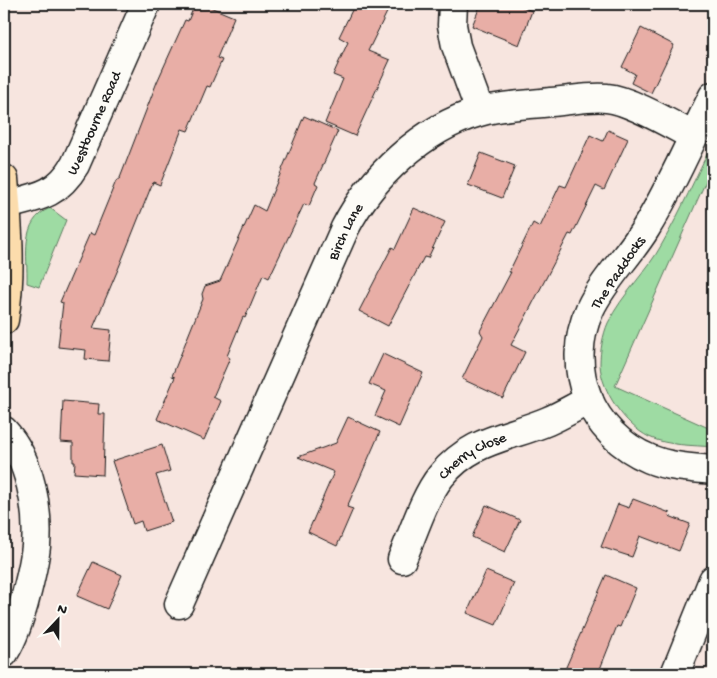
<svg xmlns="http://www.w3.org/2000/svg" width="717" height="678" viewBox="0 0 717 678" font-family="'Gochi Hand',sans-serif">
<rect width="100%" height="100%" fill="#f7e5df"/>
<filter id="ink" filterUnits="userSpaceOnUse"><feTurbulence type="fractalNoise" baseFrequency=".02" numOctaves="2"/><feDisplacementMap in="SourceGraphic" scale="10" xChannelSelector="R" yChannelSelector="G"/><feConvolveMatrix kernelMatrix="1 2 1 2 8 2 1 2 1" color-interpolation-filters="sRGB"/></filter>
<g filter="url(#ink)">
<!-- green -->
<path fill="#9edba3" stroke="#5d7c60" d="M713,142v23l-98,221 98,44v17c-20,-2 -45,-1 -64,-10 -24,-12 -48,-46 -49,-73 0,-13 3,-30 8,-41 14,-29 39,-51 54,-79 19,-33 34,-68 51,-102z
M50,208l16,12 -27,67 -12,-4c1,-27 -8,-62 23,-75z"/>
<!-- building -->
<path fill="#e8aea6" stroke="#1c1c1c" d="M195,4h8l31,13 -17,41 5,2 -12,27 -3,-1 -19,45 -6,-2 -22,56 -7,-3 -34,85 -26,61 18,2 -3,31 -23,-2 1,-9 -28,-3 5,-44 -3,-1 30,-69 4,2 22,-54 4,-3 37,-96 28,-62 3,1z
M355,4h36l-23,47 22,9 -35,76 -30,-13 18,-44 -10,-4 15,-33 -9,-5z
M481,4h34l17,7 -13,34 -47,-19z
M641,28l33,17 -23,48 -20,-10 4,-9 -13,-7z
M304,116l34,15 -23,52 3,2 -9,21 -5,-2 -35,74 -6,-3 -18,43 -2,-1 -16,39 3,2 -17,39 8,4 -17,39 -47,-21 18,-42 -3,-1 31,-77 -1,-5 3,-8 15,-5 34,-76 11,6z
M608,130l20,9 -24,51 -8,-4 -24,49 -3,-1 -58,111 14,7 -22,46 -41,-19 21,-43 -3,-5 31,-59h-2l24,-49 7,4 20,-42 6,2 24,-52 13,6z
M481,153l34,13 -13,32 -34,-13z
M414,208l31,14 -17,36 -4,-1 -36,69 -29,-15 33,-64 3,2z
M383,354l40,19 -24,54 -24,-11 11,-25 -17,-7z
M63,401l36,3 -1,10h7l-2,61 -29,-2 1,-11h-2v-19l-12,-1z
M348,417l32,15 -33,75 6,2 -16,37 -29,-14 26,-60 -36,-15 38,-14z
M162,445l8,26 -14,4 16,47 -28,9 -3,-10 -8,3 -21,-63z
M633,499l37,14 -1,3 21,8 -11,27 -39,-15 -8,21 -31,-10 17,-43 11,4z
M486,505l34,15 -15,32 -33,-15z
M93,562l29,13 -15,34 -30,-13z
M486,571l28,12 -18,42 -29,-12z
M606,575l30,13 -16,39 -3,-1 -19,48h-35z"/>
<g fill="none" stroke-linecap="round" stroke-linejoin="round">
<defs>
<g id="minor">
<path d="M453,4l-1,21 4,21 24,65"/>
<path d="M713,96c-22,44 -41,90 -67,132 -17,28 -42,51 -56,81 -27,59 0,125 60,150 19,8 43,9 63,11"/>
<path id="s1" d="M6,205c32,-8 51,-10 69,-40l71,-161"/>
<path d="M4,431c26,28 35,78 32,115 -2,20 -7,38 -12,57 -5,17 -10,34 -20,50"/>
<path id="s2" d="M402,559c11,-25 22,-62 39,-83 30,-37 67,-38 107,-55 14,-6 27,-14 41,-21"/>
<path id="s3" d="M179,604l166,-376c26,-51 78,-100 134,-116 23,-7 48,-7 72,-10 18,-1 38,-6 56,-4 23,2 65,27 86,38"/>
<path d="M675,674l38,-94"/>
</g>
<path id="major" d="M4,179c4,47 8,94 0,141"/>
</defs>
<!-- minor casing -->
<use href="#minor" stroke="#1c1c1c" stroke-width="31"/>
<!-- major casing -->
<use href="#major" stroke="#1c1c1c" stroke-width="31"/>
<!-- minor -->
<use href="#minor" stroke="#fdfcf7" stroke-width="28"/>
<!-- major -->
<use href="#major" stroke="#fcdcac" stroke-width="28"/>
</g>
</g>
<g text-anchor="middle" stroke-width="4.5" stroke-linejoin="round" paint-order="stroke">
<!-- street labels -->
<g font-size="15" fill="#1c1c1c" stroke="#fdfcf7">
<text dy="5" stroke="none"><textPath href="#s1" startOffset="129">Westbourne Road</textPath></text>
<text dy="5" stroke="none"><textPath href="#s3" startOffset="408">Birch Lane</textPath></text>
<text transform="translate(617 272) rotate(-56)" y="5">The Paddocks</text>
<text dy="5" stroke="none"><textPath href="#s2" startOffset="130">Cherry Close</textPath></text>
</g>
</g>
<!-- margin -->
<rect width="717" height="678" fill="none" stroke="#fdfcf7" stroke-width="20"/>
<rect x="10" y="10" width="697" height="658" fill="none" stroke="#1c1c1c" stroke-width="2" filter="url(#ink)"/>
<!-- north arrow -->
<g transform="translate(58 620) rotate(22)" stroke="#fdfcf7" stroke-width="4" paint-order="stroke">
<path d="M0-4L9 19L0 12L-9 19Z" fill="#1c1c1c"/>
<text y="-8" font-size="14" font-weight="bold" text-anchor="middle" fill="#1c1c1c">N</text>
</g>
</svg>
